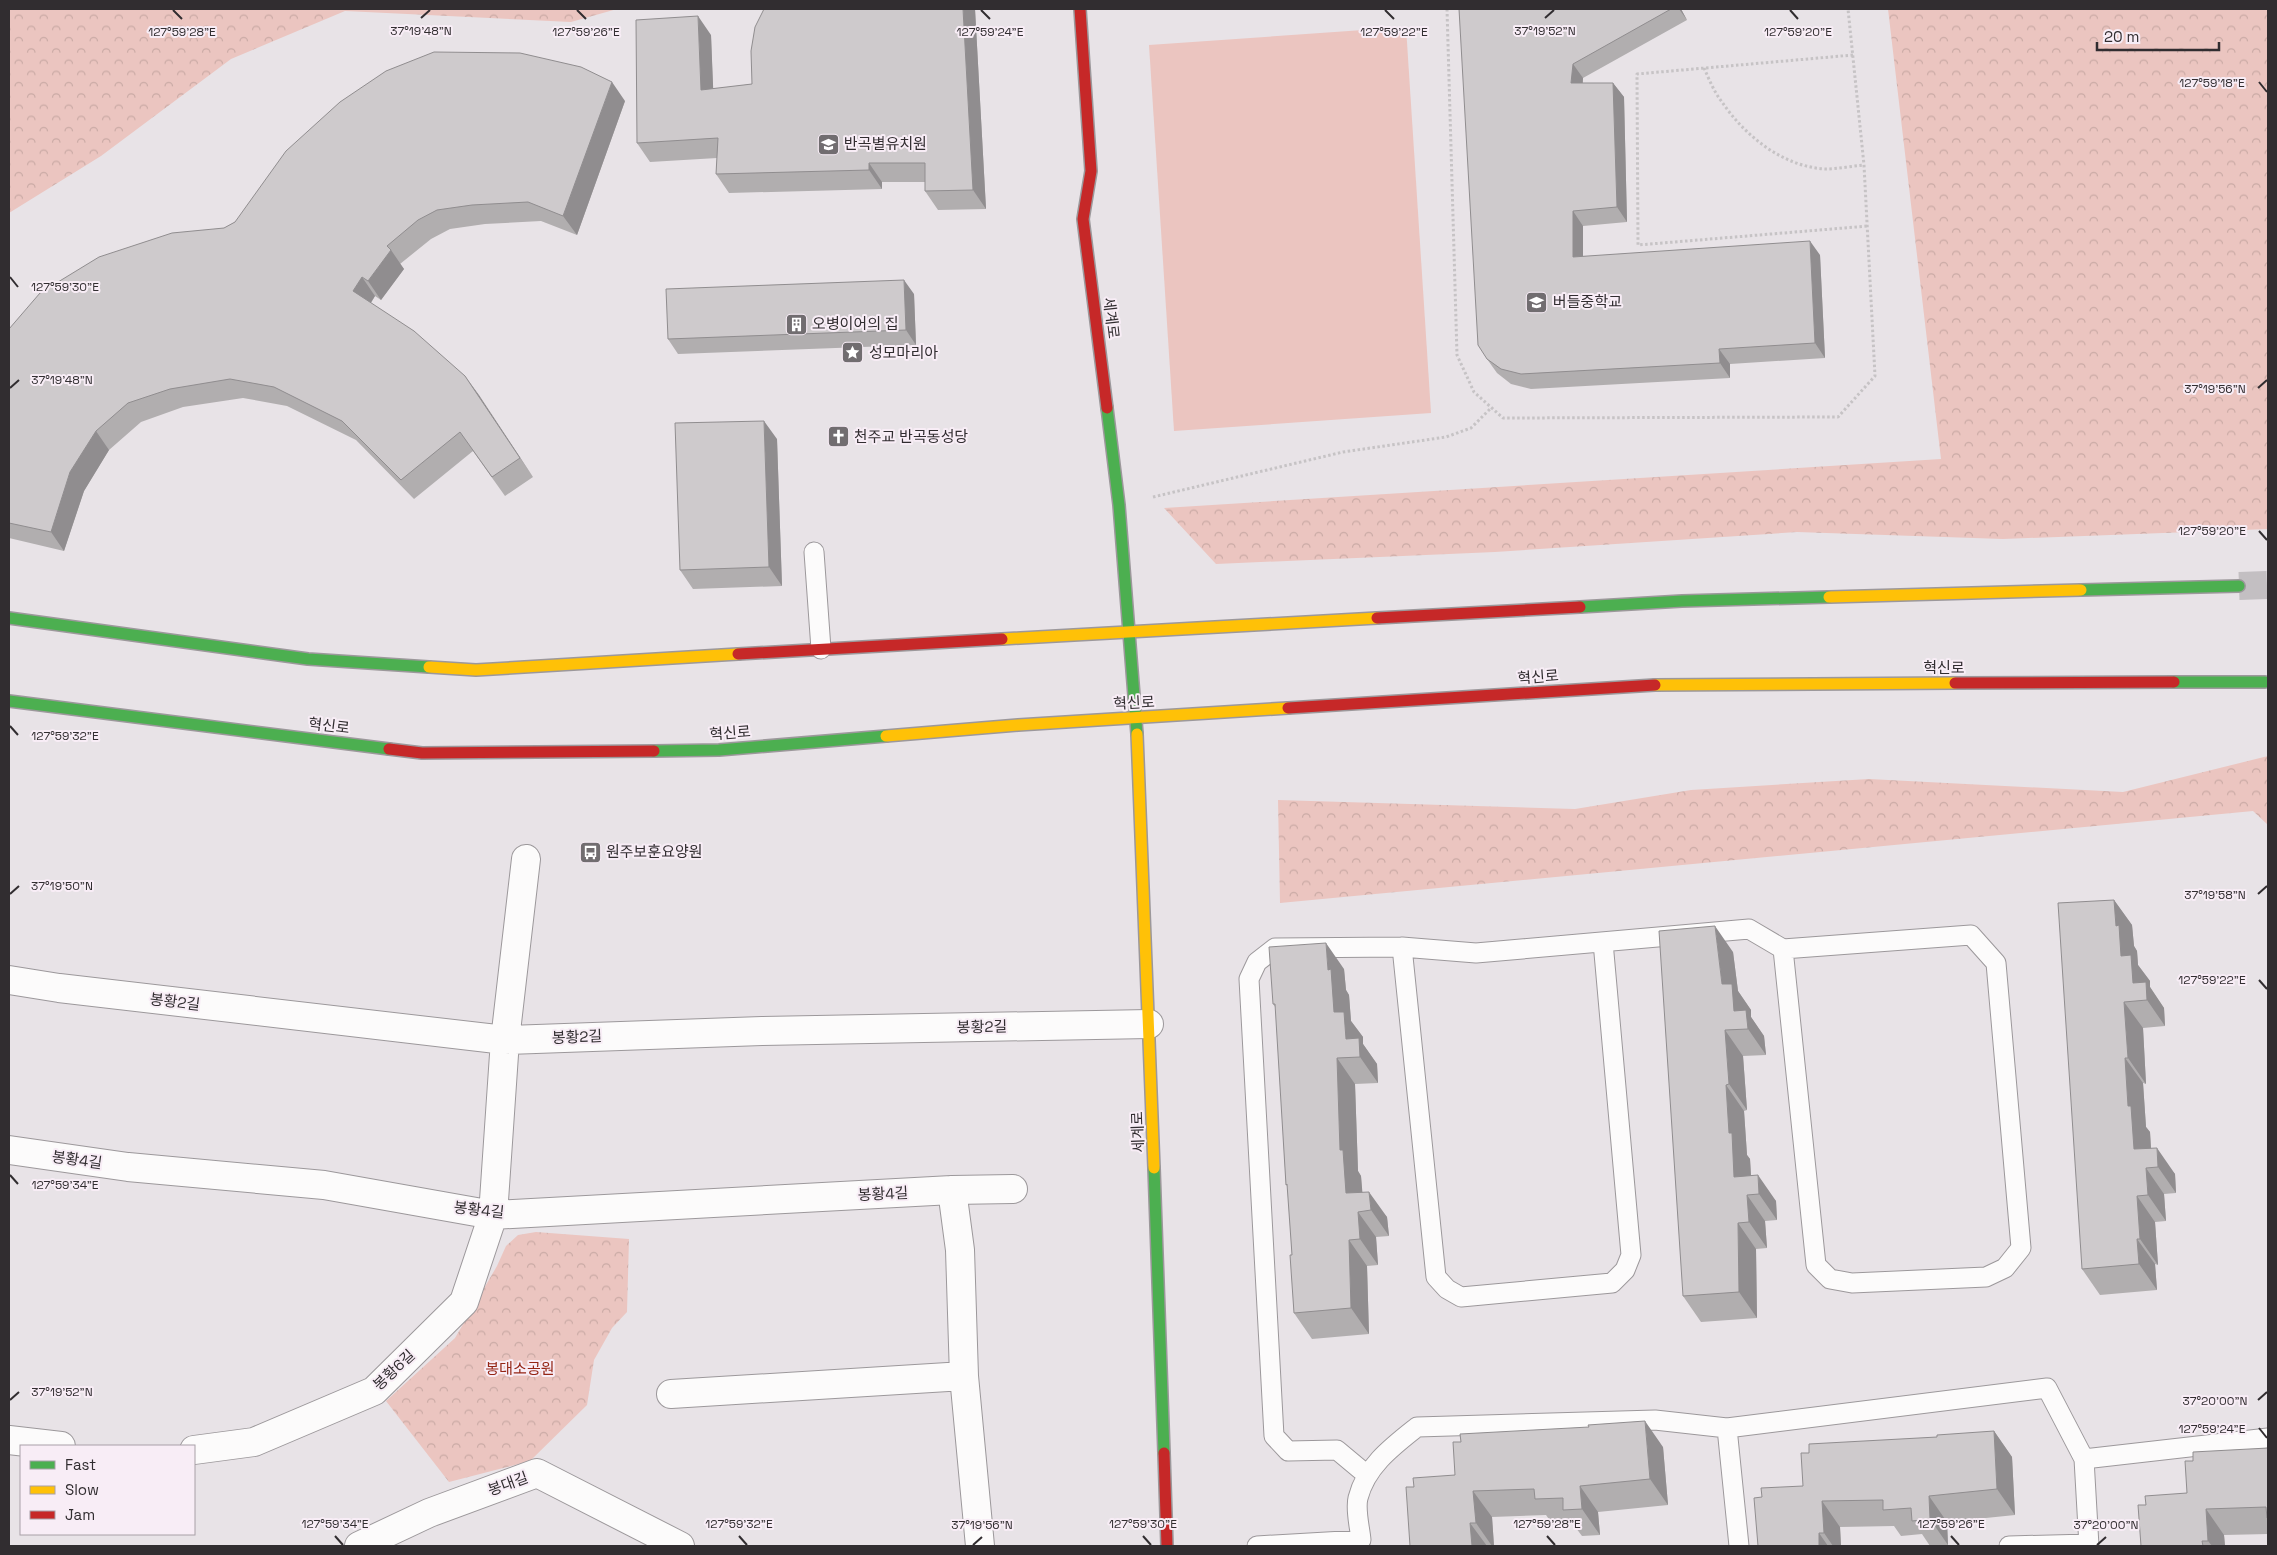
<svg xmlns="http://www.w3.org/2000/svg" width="2277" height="1555" viewBox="0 0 2277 1555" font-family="'Space Grotesk','Noto Sans KR',sans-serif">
<defs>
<pattern id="forest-crowns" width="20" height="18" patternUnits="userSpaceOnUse" patternTransform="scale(1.25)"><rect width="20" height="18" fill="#ebc5c0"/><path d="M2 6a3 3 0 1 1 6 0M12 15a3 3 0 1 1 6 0" fill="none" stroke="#caaaa5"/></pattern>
</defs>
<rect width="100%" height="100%" fill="#e8e3e7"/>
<!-- forest -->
<path fill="url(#forest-crowns)" d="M9,9h608l-46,13 -226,-11 -114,48 -130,97 -92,57z
M1888,9h380v520l-265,10 -206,-7 -302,20 -279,12 -52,-56 777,-49z
M2268,756v69l-15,-14 -973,92 -2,-103 297,9 116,-19 178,-11 254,13z
M536,1232l93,7 -2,73 -15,16 -18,32 -7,45 -57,56 -81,21 -63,-81 69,-63 42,-72 9,-20 12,-11z"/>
<!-- garden -->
<path fill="#ebc5c0" d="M1406,27l25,386 -257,18 -25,-386z"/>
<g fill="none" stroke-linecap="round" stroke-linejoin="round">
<!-- secondary-tunnel -->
<path stroke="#c3bfc2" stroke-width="28" stroke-dasharray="28 14" stroke-linecap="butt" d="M2239,586l29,-1"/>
<defs>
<path id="lane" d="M814,552l7,97
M1402,947l34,330 11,12 14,8 151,-14 13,-13 6,-15 -28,-313
M1727,1428l12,118
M2084,1459l184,-21
M1367,1475l-30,-25 -49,1 -14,-15 -25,-457 8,-17 18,-14 127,-1 74,6 273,-24 34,20 188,-14 25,28 25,285 -16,20 -19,9 -134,6 -22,-4 -14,-14 -33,-316
M1257,1546l104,-6c-1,-12 -6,-30 -3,-42 8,-32 35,-52 59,-71l238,-7 72,8 320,-40 37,71 5,87
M2009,1546l80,-2"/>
<path id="street" d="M9,980l50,8 446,52 257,-9 387,-7
M9,1150l119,17 196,18 169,30 459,-25 61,-1
M952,1190l8,60 4,126 16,170
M671,1394l293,-18
M9,1440l52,6
M194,1450l60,-8 120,-51 90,-89 29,-87 12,-175 21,-181
M359,1546l70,-33 108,-40 143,73"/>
<path id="fast" d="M1107,408l12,97 18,229
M2081,590l158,-4
M1580,607l102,-6 147,-4
M9,618l299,41 121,8
M2174,682h91
M9,701l380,48
M654,751l65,-1 167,-14
M1154,1168l10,285"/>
<path id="slow" d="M1829,597l252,-7
M1002,639l375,-21
M429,667l47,3 262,-16
M1655,685l300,-2
M1137,734l17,434
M886,736l132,-11 270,-17"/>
<path id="jam" d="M1080,9l11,162 -8,48 24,189
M1377,618l203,-11
M738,654l264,-15
M1955,683l219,-1
M1288,708l367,-23
M389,749l33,4 232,-2
M1164,1453l3,93"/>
</defs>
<!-- lane casing -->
<use href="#lane" stroke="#9c989b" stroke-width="21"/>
<!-- street casing -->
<use href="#street" stroke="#9c989b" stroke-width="30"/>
<!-- fast casing -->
<use href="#fast" stroke="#9c989b" stroke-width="14"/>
<!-- slow casing -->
<use href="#slow" stroke="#9c989b" stroke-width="14"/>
<!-- jam casing -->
<use href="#jam" stroke="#9c989b" stroke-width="14"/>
<!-- path -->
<path stroke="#c6c3c5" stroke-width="3" stroke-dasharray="2.5 2.5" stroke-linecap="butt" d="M1447,9l10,346 17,37 29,26 335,-1 37,-41 -11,-211 -16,-156
M1853,55l-216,19 1,171 230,-19
M1704,68c5,11 10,24 18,34 23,34 61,65 104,67 12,0 26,-3 38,-4
M1153,497l190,-45 103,-15 25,-9 20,-20"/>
<!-- lane -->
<use href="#lane" stroke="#fcfbfb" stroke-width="19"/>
<!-- street -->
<use href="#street" stroke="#fcfbfb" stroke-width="28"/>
<!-- fast -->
<use href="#fast" stroke="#4caf50" stroke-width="11"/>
<!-- slow -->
<use href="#slow" stroke="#ffc107" stroke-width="11"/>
<!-- jam -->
<use href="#jam" stroke="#c62828" stroke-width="11"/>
</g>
<!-- wall -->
<path fill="#b1aeaf" d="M975,9l11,200 -48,1 -13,-19v-9h-43v7l-153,4 -13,-19 1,-16 -67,4 -13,-19 74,-108 2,54 39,-5z
M1459,9h222l6,11 -104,58v5h30l11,14 3,125 -44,4v30l237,-1 5,103 -95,6v14l-199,11 -20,-5 -14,-11 -10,-14z
M625,101l-48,134 -36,-14 -56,3 -35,5 -19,10 -31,25 4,5 -23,31 -6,-4 -4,7 94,73 68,101 -28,19 -32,-45 -59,48 -58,-59 -69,-34 -44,-8 -60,9 -42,15 -32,28 -25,41 -20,60 -55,-13v-209l215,-101 11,-6z
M914,294l2,51 -238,9 -10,-15z
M777,439l5,147 -89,3 -13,-19z
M2114,900l18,25 2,21 3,5 1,14 12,16v6l14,21 1,18 -22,2 3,56 -3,-1 3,44 4,5 1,16 24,26 1,19 -12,1 2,27 -11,1 3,43 -3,-1 2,26 -57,5 -18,-26z
M1733,952l5,39 13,19v7l13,19 2,19 -23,1 4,54 -3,1 3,44 3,4 1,16 25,26 1,19 -12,1 2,27 -11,1 1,69 -56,4 -18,-26z
M1344,969l2,21 3,5 2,26 12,16v7l14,20 1,19 -23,1 3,87 3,5 1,16 25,25 2,19 -13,1 2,28 -11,1 2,68 -57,5 -18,-26 -2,-58 -4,-68 -2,-2 -10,-177 -3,-4z
M1994,1431l18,26 3,58 -68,7 1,23 -18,1 -8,-12 -21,2 -7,-10 -54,1 1,19h-83l4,-49 41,-11 6,-33 128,-16z
M1663,1447l5,58 -70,7 2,23 -18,1 -9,-12 -20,1 -7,-10 -54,2 2,29h-84l4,-59 41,-12z
M2268,1448v86l-44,1 1,11h-84l5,-41 41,-12 6,-32z"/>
<!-- shaded-wall -->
<path fill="#908d8f" d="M963,9h12l11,200 -13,-19z
M1679,9h2l6,11z
M698,16l13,19 3,74 -13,-19z
M1573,64l10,14 -2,20 -10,-15z
M612,82l13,19 -48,134 -14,-19z
M1613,83l11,14 3,125 -10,-15z
M869,163l13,19v7l-13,-19z
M1573,211l10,15v45l-10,-14z
M1810,241l10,14 5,103 -10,-15z
M391,250l13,19 -23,31 -13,-19z
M362,277l13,19 -9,14 -13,-19z
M904,280l10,14 2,51 -10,-15z
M1719,349l11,15v14l-10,-15z
M465,376l14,19 54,82 -13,-19z
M764,421l13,18 5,147 -13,-19z
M96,431l13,19 -25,41 -20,60 -13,-19 19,-60z
M2114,900l18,25 2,21 3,5 1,14 12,16v6l14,21 1,18 -18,-26 -14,-17 -12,-27 -5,-30z
M1715,926l18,26 5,39 13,19v7l13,19 2,19 -18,-26 -14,-18 -12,-27z
M1326,943l18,26 2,21 3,5 2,26 12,16v7l14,20 1,19 -18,-26 -14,-18 -12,-27 -6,-42z
M2124,1002l19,26 3,56 -18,-26z
M1725,1030l18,26 4,54 -18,-26z
M1337,1058l18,26 3,87 3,5 3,35 -18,-18 -6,-43z
M2125,1058l18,25 3,44 4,5 2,35 -18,-18 -6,-43z
M1726,1085l18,26 3,44 3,4 2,35 -18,-17 -5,-44z
M2157,1148l18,26 1,19 -18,-26z
M2146,1168l18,26 2,27 -18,-26z
M1758,1175l18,26 1,19 -18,-26z
M1369,1192l18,25 2,19 -18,-26z
M1747,1195l18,26 2,27 -18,-26z
M2137,1196l18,26 3,43 -18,-26z
M1358,1212l18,25 2,28 -18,-26z
M1738,1223l18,26 1,69 -18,-26z
M2137,1239l18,25 2,26 -18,-26z
M1349,1240l18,26 2,68 -18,-26z
M1645,1421l18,26 5,58 -18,-26z
M1994,1431l18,26 3,58 -18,-26z
M1580,1486l18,26 2,23 -18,-26z
M1473,1491l19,26 2,29h-2l-16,-23z
M1929,1496l18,26 1,23 -18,-26z
M1822,1501l18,26 1,19h-8l-9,-13z
M2206,1509l18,26 1,11h-13l-4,-5z
M1470,1523l17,23h-15z
M1819,1533l9,13h-9z"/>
<!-- building -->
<path fill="#cecacc" stroke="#908d8f" d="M764,9h199l10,181 -48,1v-28h-56v7l-153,4 2,-36 -81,5 -1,-123 62,-4 3,74 51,-6 -1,-33 4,-24z
M1459,9h212l-98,55 -2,19h42l4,124 -44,4v46l237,-16 5,102 -96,6 1,14 -199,11 -20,-5 -14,-10 -9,-14z
M434,52l86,1 61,14 31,15 -49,134 -35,-14 -56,3 -35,5 -19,10 -31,26 4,4 -23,31 -6,-4 -9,14 61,40 51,45 55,82 -28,19 -32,-45 -59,48 -59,-59 -68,-34 -44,-8 -60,10 -42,14 -32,28 -26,41 -19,60 -42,-9v-194l31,-36 59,-36 73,-24 52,-5 11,-6 51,-71 54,-49 46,-31z
M904,280l2,50 -238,9 -2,-50z
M764,421l5,146 -89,3 -5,-147z
M2114,900l2,26 3,-1 2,31 10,-1 2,28 13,-1 1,18 -23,2 4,56h-3l3,48h3l3,43 23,-1 1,19 -12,1 2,27 -11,1 3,43h-3l2,25 -57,5 -24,-366z
M1715,926l7,58h10l2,27 12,-1 2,19 -23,1 4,54 -3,1 3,48h3l2,44 24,-2 1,19 -12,1 2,27 -11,1 1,69 -56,4 -24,-365z
M1326,943l2,27 3,-1 3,43h10l2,27 13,-1 1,19 -23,1 3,92h3l3,43 23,-1 2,18 -13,2 2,27 -11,1 2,68 -57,5 -4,-58h2l-5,-71 -1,1 -11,-181h-2l-4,-57z
M1645,1421l5,58 -70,7 2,23 -19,1v-12l-28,1 -1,-10 -61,2 3,32h-6l2,23h-62l-4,-59h8l-1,-9 42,-3 -2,-33h8l-1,-8 129,-7 -1,-2z
M1994,1431l3,58 -68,7 1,23 -18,2 -1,-13 -28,2v-10l-61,1 2,32h-5v13h-61l-4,-48 8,-1 -1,-9 42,-2 -2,-33h8v-9l128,-7v-2z
M2268,1448v70h-1l-1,-11 -60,2 2,32h-6l1,5h-62l-3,-41h8l-1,-9 42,-3 -2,-32h8v-9z"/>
<!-- ticks -->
<path fill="none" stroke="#312d30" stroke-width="2" d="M173,10l9,9M577,10l9,9M981,10l9,9M1385,10l9,9M1790,10l8,9M421,18l9,-8M1545,18l9,-8M2259,82l8,10M10,277l8,10M10,388l9,-8M2258,388l9,-8M2259,531l8,9M10,726l8,9M10,894l9,-8M2258,894l9,-8M2259,980l8,9M10,1175l8,9M10,1400l9,-8M2258,1400l9,-8M2259,1428l8,10M335,1536l8,9M739,1536l8,9M1143,1536l8,9M1547,1536l8,9M1951,1536l8,9M973,1545l9,-8M2097,1545l9,-8"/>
<!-- icons -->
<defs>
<symbol id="school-square" viewBox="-11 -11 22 22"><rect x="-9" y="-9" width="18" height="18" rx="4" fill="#716d70" stroke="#f8edf6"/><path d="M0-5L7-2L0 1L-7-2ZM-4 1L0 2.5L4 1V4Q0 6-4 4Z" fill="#fff"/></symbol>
<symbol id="building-square" viewBox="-11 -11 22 22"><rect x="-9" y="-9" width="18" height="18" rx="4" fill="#716d70" stroke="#f8edf6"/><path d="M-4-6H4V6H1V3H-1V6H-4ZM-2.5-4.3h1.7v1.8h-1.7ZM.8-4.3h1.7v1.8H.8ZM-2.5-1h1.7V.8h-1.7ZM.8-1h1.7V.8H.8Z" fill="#fff"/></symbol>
<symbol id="sight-square" viewBox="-11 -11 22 22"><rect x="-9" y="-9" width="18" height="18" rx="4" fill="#716d70" stroke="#f8edf6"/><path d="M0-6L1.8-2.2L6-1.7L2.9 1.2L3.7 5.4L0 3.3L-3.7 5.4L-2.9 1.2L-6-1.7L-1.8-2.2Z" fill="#fff"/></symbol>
<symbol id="church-square" viewBox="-11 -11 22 22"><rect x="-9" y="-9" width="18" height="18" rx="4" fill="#716d70" stroke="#f8edf6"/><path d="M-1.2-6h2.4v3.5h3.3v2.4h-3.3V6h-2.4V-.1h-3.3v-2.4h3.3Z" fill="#fff"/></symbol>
<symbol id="bus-square" viewBox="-11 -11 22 22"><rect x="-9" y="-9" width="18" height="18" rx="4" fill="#716d70" stroke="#f8edf6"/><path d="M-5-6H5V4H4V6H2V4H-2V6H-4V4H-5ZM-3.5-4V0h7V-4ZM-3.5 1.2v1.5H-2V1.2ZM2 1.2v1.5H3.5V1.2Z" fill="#fff"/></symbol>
</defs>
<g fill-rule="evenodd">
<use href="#school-square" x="816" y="132" width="25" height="25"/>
<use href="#school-square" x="1524" y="290" width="25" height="25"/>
<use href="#building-square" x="784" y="312" width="25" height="25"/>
<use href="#sight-square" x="840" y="340" width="25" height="25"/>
<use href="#church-square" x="826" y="424" width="25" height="25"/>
<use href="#bus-square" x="578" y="840" width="25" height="25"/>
</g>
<g text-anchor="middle" stroke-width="4" stroke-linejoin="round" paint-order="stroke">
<!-- poi labels -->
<g font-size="15" fill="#312d30" stroke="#f8edf6" text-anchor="start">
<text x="844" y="149">반곡별유치원</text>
<text x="1553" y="307">버들중학교</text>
<text x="812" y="329">오병이어의 집</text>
<text x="869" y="358">성모마리아</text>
<text x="854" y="442">천주교 반곡동성당</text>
<text x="606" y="857">원주보훈요양원</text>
</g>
<!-- street labels -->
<g font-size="15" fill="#312d30" stroke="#f8edf6">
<text transform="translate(1111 318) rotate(83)" y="5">세계로</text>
<text x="1944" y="673">혁신로</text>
<text transform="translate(1538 677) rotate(-4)" y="5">혁신로</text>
<text transform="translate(1134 703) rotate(-3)" y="5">혁신로</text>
<text transform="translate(329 726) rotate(7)" y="5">혁신로</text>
<text transform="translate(730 733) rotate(-4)" y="5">혁신로</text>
<text transform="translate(175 1002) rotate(7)" y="5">봉황2길</text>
<text transform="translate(982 1027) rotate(-1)" y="5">봉황2길</text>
<text transform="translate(577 1037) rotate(-2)" y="5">봉황2길</text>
<text transform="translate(1138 1132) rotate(-92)" y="5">세계로</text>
<text transform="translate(77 1160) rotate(8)" y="5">봉황4길</text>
<text transform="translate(883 1194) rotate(-3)" y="5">봉황4길</text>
<text transform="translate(479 1210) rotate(6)" y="5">봉황4길</text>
<text transform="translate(394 1370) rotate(-43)" y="5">봉황6길</text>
<text transform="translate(508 1484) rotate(-20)" y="5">봉대길</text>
</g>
<!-- park labels -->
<g font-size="15" fill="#942515" stroke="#f8edf6">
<text x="520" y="1374">봉대소공원</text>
</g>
</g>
<g font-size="12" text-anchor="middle" fill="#312d30" stroke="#f8edf6" stroke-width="4" stroke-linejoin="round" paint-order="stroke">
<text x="421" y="35">37°19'48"N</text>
<text x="1545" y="35">37°19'52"N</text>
<text x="182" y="36">127°59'28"E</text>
<text x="586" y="36">127°59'26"E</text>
<text x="990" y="36">127°59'24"E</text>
<text x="1394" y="36">127°59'22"E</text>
<text x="1798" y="36">127°59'20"E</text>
<text x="2212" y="87">127°59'18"E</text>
<text x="65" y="291">127°59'30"E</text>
<text x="62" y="384">37°19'48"N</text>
<text x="2215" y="393">37°19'56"N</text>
<text x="2212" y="535">127°59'20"E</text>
<text x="65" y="740">127°59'32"E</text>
<text x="62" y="890">37°19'50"N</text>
<text x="2215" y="899">37°19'58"N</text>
<text x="2212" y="984">127°59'22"E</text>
<text x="65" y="1189">127°59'34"E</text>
<text x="62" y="1396">37°19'52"N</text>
<text x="2215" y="1405">37°20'00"N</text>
<text x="2212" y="1433">127°59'24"E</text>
<text x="335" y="1528">127°59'34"E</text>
<text x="739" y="1528">127°59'32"E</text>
<text x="1143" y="1528">127°59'30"E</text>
<text x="1547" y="1528">127°59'28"E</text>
<text x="1951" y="1528">127°59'26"E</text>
<text x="982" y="1529">37°19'56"N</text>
<text x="2106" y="1529">37°20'00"N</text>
</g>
<!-- border -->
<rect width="2277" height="1555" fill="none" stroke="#312d30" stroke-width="20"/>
<!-- legend -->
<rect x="20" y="1445" width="175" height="90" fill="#f8edf6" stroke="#a8a0a7"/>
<rect x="30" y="1461" width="25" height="8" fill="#4caf50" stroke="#a8a0a7"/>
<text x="65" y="1470" font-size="15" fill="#312d30">Fast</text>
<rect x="30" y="1486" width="25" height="8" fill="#ffc107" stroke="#a8a0a7"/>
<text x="65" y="1495" font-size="15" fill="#312d30">Slow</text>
<rect x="30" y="1511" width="25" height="8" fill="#c62828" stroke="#a8a0a7"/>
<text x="65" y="1520" font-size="15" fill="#312d30">Jam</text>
<!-- scale -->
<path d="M2097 42v8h122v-8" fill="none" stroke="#312d30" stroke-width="2.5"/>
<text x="2104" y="42" font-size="15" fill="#312d30" stroke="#f8edf6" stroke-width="4" paint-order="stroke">20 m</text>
</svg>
